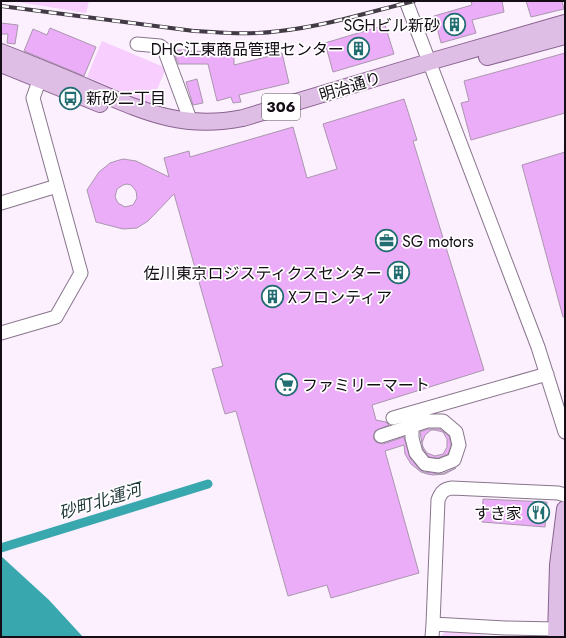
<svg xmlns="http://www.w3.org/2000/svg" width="566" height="638" viewBox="0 0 566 638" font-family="Jost,'Noto Sans JP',sans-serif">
<rect width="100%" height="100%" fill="#fceffe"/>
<!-- green -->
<path fill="#f7cefe" d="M12,1h77l-3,12z
M102,41l64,27 -15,36 -64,-27z
M446,631l15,1 33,5h-54z"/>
<!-- water -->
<path fill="#38a8ae" d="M1,556l48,44 34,37h-82z"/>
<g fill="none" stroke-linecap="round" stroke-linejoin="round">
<!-- canal -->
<path stroke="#38a8ae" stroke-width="9" d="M1,548l207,-64"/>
</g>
<!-- building -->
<path fill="#ecadf8" stroke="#aa96ae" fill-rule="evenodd" d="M475,1h27l2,11 -32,8 4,13 -35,10 -7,-27 38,-11 -1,-3z
M526,1h36l2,8 -33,8z
M1,23l17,2 -3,19 -8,-1 1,-9h-7z
M385,25l9,29 -61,18 -8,-29z
M50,28l46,19 -12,29 -60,-25 9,-22 14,6z
M175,50h11v1l48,1v13l48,-12 7,30 -50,12 2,7 -8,1 -2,-6 -14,4 -9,-37h-30v-3h-1l-2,-6z
M565,53v60l-94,27 -10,-37 8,-2 -5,-20z
M197,79l6,24 -10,2 -7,-23z
M404,99l13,41 -4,1 71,229 -112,35 4,15 10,2 3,3 -14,6 -2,7 3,4 7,2 21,-7 6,21 9,11 5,3 18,2 14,-6 -11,6 -12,1 -6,-1 -6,-2 -10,-8 -6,-10 -1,-9 -19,6 34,122 -88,25 -4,-13 -39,11 -52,-185 -11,3 -13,-45 11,-3 -49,-172 -26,27 -11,7 -14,1 -27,-7 -9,-32 12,-18 11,-9 6,-2 7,-2 13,2 33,16 -5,-19 25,-7 1,6 103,-30 14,51 30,-9 -14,-45zM127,184l4,1 5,6 1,7 -4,7 -8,2 -7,-4 -3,-6 2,-8 6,-4z
M565,152v165h-2l-41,-152z
M428,429h12l9,7 2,9 -3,9 -10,4 -9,-1 -6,-8 -3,-17zM431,430h4l8,2 4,7v8l-4,7 -8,2 -8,-3 -4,-6 -1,-4 3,-8z
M483,499l64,3 -2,25 -63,-5z"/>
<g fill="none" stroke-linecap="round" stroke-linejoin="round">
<defs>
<path id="minor" d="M406,1l132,346 27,85
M137,44l23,2 4,3 27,73
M1,203l56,-17
M1,333l55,-16 25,-44 -48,-175 10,-28
M393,418l154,-44
M381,436l46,-15h16l13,11 3,13 -5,15 -15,6 -14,-2 -9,-11 -4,-15v-25
M433,624l5,-124c3,-8 6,-11 14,-12l106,5 7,2
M432,637l1,-13 72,4 51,1"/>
<path id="major" d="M1,52c30,12 60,24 90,37 54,23 92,41 152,29l186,-56 136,-39
M487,57l78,-21
M1,64l99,40
M556,637l2,-72 7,-56"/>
</defs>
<!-- minor casing -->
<use href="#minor" stroke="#88758c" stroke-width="15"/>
<!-- major casing -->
<use href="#major" stroke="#896390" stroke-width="18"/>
<!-- minor -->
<use href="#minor" stroke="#fff" stroke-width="13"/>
<!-- major -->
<use href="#major" stroke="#debee4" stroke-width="16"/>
<defs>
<path id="rail" d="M1,6l193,25c29,2 57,4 86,0 45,-5 90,-19 134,-30"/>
</defs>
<!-- rail casing -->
<use href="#rail" stroke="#423a44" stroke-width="4"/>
<!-- rail -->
<use href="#rail" stroke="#fff" stroke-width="2.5" stroke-dasharray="8" stroke-linecap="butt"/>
</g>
<!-- icons -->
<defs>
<symbol id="building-ring" viewBox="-11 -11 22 22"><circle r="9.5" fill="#fff" stroke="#226d72" stroke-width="1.5"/><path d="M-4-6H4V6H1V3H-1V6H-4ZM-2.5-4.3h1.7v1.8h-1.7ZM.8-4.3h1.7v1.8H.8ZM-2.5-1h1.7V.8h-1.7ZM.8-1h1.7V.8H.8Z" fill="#226d72"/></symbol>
<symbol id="bus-ring" viewBox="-11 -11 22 22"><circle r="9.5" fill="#fff" stroke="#226d72" stroke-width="1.5"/><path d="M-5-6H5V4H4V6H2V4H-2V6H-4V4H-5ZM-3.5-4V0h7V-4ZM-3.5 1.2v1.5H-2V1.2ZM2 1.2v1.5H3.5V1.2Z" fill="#226d72"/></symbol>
<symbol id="office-ring" viewBox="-11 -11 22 22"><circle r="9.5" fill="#fff" stroke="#226d72" stroke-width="1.5"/><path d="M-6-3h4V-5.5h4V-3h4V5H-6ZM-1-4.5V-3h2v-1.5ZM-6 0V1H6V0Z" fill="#226d72"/></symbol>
<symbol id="supermarket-ring" viewBox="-11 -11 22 22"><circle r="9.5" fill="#fff" stroke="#226d72" stroke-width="1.5"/><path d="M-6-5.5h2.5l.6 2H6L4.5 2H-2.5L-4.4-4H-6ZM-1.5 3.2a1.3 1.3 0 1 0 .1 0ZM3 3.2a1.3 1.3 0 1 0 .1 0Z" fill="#226d72"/></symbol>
<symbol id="restaurant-ring" viewBox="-11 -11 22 22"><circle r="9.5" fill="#fff" stroke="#226d72" stroke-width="1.5"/><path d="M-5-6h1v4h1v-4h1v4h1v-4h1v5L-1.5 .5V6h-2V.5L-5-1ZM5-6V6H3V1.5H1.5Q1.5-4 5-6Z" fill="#226d72"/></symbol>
</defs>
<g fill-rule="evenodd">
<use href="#building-ring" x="442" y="12" width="25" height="25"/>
<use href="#building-ring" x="346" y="36" width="25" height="25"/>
<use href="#bus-ring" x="58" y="86" width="25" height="25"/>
<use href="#office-ring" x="374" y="228" width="25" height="25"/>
<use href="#building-ring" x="386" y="260" width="25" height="25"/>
<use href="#building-ring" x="260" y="284" width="25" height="25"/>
<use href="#supermarket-ring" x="274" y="372" width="25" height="25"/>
<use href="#restaurant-ring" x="526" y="500" width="25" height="25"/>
</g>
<g text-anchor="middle" stroke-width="3.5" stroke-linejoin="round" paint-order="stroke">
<!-- shield labels -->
<rect fill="#fff" stroke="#5a565c" stroke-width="1" x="262" y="94" width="38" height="26" rx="3"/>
<g font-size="15" font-weight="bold" fill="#140d16">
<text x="281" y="112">306</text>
</g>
<!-- poi labels -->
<g font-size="16" fill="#140d16" stroke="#fff" text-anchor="end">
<text x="440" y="31">SGHビル新砂</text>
<text x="344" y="55">DHC江東商品管理センター</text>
<text x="86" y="104" text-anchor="start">新砂二丁目</text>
<text x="402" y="247" text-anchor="start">SG motors</text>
<text x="382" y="279">佐川東京ロジスティクスセンター</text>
<text x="288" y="303" text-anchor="start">Xフロンティア</text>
<text x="302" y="391" text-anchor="start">ファミリーマート</text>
<text x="522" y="519">すき家</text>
</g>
<!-- street labels -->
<g font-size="16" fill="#140d16" stroke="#fff">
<text transform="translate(350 86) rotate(-17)" y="6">明治通り</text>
</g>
<!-- water labels -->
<g font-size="17" font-style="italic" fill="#1f3739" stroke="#fff">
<text transform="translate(100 501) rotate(-17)" y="6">砂町北運河</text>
</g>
</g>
<!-- border -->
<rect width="566" height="638" fill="none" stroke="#140d16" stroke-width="4"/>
</svg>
